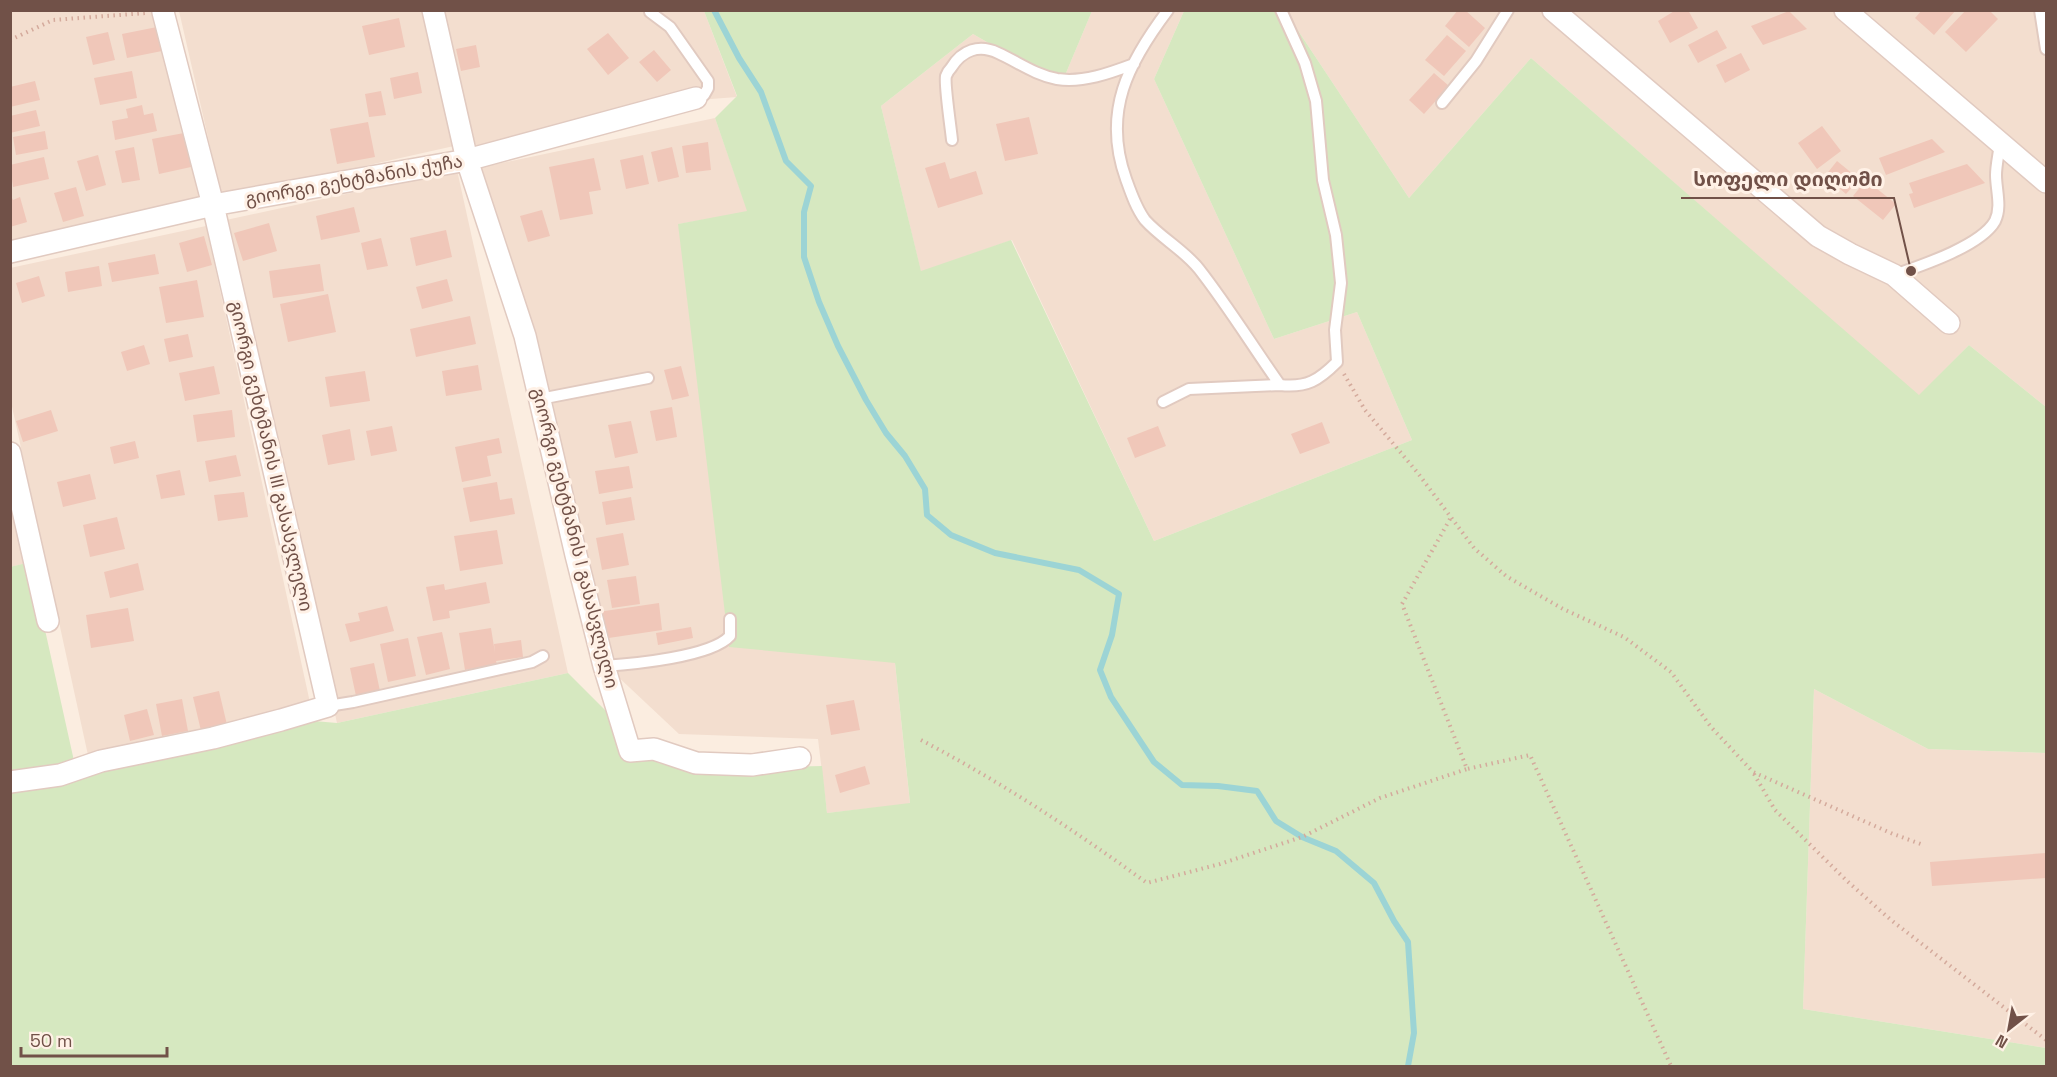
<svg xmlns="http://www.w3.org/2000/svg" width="2057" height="1077" viewBox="0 0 2057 1077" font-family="'Space Grotesk','Noto Sans Georgian',sans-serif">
<rect width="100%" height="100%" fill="#fbede0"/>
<!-- residential -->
<path fill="#f3decf" d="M10,11h150l46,187 -195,47z
M179,11h245l30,135 -232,52z
M441,11h263l33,86 -39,3 -222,46z
M1092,11h92l-30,68 120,260 83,-27 55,128 -258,101 -142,-301 -91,32 -40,-166 92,-72 88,51z
M1285,11h761v396l-77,-62 -50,51 -388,-338 -122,140z
M715,118l33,94 -69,12 216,439 15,141 -83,9 -9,-74 -139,-5 -82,-77 -119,-489z
M457,170l111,503 -231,50 -111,-503z
M206,226l108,495 -223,48 -80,-367 -1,-134z
M10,471l20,91 -19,5h-1z
M1814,689l114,60 118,4v295l-243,-39z"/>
<!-- green -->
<path fill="#d6e8c0" d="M704,11h388l-31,74 -88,-51 -92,72 40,165 90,-31 143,301 258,-101 -55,-128 -83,27 -120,-260 30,-68h101l124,187 122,-140 388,337 50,-50 77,62v346l-118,-4 -114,-60 -11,320 243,39v18h-2035l-1,-499 20,-5 46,208 15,-1 223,-48 23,2 231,-50 90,90 52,6 112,-3 5,47 83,-10 -15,-140 -166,-16 -51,-423 69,-13 -32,-93 22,-22z"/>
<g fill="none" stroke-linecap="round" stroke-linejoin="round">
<!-- stream -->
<path stroke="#9cd4d5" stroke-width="6" d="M714,10l25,48 22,34 25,69 25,25 -7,26v45l15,45 19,44 28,54 20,33 19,23 20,33 2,26 24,20 44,18 84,17 40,24 -7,41 -12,35 11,27 43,65 28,23 36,1 39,5 19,30 26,16 34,14 38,32 20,38 14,21 6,91 -6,33"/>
</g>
<!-- building -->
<path fill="#f0c7b9" d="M1458,10h7l20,18 -16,19 -24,-21z
M1676,10h12l10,18 -28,15 -12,-22z
M1922,10h34l-22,25 -19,-17z
M1966,10h23l9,9 -32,33 -21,-20z
M1789,11l18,18 -44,16 -12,-19z
M399,18l6,29 -36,8 -7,-29z
M157,27l5,24 -35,7 -5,-24z
M1717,30l10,18 -29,15 -10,-18z
M108,32l7,28 -22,5 -7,-28z
M608,33l21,25 -21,17 -21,-26z
M1447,35l19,16 -22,25 -19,-16z
M476,45l4,22 -19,4 -5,-22z
M654,50l17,20 -14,12 -18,-20z
M1741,53l9,17 -25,13 -9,-18z
M132,71l5,27 -37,7 -6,-27z
M418,72l4,21 -28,6 -4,-21z
M1434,73l15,13 -25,28 -15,-14z
M35,81l5,19 -30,7v-20z
M381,91l5,24 -17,2 -4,-23z
M142,105l2,10 9,-2 4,18 -42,9 -3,-19 16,-3 -2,-9z
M36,110l4,16 -30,7v-17z
M1029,117l9,37 -33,7 -9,-37z
M368,122l7,35 -38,7 -7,-35z
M1822,126l19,25 -24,18 -19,-26z
M45,131l3,18 -32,6 -3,-18z
M184,133l7,34 -32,7 -7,-35z
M1932,139l13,13 -59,23 -7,-17z
M708,142l3,28 -25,3 -4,-27z
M134,147l6,33 -18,3 -7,-32z
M672,147l7,30 -21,5 -7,-30z
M98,155l8,30 -20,6 -9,-30z
M643,155l6,29 -23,5 -6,-29z
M44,157l5,22 -36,8 -3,-22z
M594,158l7,32 -12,2 4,22 -33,6 -11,-53z
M1837,161l22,18 -13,15 -21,-18z
M945,162l5,17 26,-8 7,23 -45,14 -13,-40z
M1967,164l18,19 -71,25 -5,-14 4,-1 -4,-10z
M1866,180l30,24 -13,16 -30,-24z
M76,187l8,29 -21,6 -9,-29z
M10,194l3,6 7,-3 7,25 -17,5z
M354,207l6,25 -39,8 -5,-24z
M542,210l8,26 -22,6 -8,-26z
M269,223l8,28 -34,10 -9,-28z
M446,230l6,27 -36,9 -6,-28z
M204,236l8,29 -25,7 -8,-29z
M381,238l7,28 -21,4 -6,-27z
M155,254l4,20 -47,8 -4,-19z
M320,264l4,27 -51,7 -4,-27z
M99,266l3,20 -34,6 -3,-20z
M39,276l6,20 -23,7 -6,-20z
M447,279l6,22 -31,8 -6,-22z
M197,280l7,37 -38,6 -7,-36z
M328,294l8,38 -48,10 -8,-38z
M470,316l6,28 -60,13 -6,-28z
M188,334l5,23 -24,5 -5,-23z
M144,345l6,19 -23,7 -6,-19z
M478,365l4,25 -36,6 -4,-25z
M214,366l6,28 -35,7 -6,-28z
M681,366l8,30 -17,4 -8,-30z
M365,371l5,30 -40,6 -5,-30z
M672,407l5,30 -21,4 -6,-30z
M51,410l7,21 -35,11 -7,-21z
M232,410l3,27 -38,5 -4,-27z
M631,421l7,32 -23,5 -7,-33z
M1322,422l8,21 -30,11 -9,-20z
M392,426l5,25 -26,5 -5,-25z
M1158,426l8,20 -31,12 -8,-20z
M350,429l5,31 -27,5 -6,-30z
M499,438l3,15 -15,3 4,20 -29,6 -7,-35z
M135,441l4,17 -25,6 -4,-17z
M236,455l5,21 -32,6 -4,-21z
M629,466l4,22 -34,6 -4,-23z
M180,470l5,25 -24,4 -5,-24z
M90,474l6,25 -33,8 -6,-25z
M497,482l3,18 12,-2 3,16 -45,8 -7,-34z
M244,492l4,25 -30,4 -4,-26z
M631,497l4,23 -29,5 -4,-23z
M117,517l8,32 -35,8 -7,-32z
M497,530l6,34 -43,7 -6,-35z
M623,533l6,32 -27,5 -6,-32z
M138,563l6,27 -34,8 -6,-26z
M636,576l4,28 -28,4 -5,-28z
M486,582l4,21 -41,8 1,7 -17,3 -7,-34 18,-3 1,6z
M659,603l3,27 -60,9 -4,-27z
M387,606l7,25 -44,11 -5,-18 15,-3 -2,-8z
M128,608l6,33 -43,7 -5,-33z
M691,627l2,11 -35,7 -2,-12z
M491,628l4,25 -1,-9 27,-4 2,17 -27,4 1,3 -32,6 -6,-37z
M442,632l8,37 -24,6 -9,-38z
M408,638l8,38 -28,6 -8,-38z
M374,663l6,28 -24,5 -6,-28z
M219,691l9,38 -26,6 -9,-38z
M182,699l6,32 -26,5 -6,-32z
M854,700l6,30 -29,5 -5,-30z
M147,709l7,26 -24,6 -6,-26z
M865,766l5,18 -30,9 -5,-18z
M2046,853v25l-114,8 -2,-24z"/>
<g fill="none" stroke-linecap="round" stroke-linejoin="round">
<defs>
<path id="lane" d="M1168,10c-40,53 -66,102 -42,169 5,14 10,29 19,41 16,18 39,30 54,49 29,37 54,78 81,116
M2040,10l6,39
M650,12l20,15 38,54v7l-4,7 -8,3
M1442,103l34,-42 32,-51
M952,140c-1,-11 -8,-57 -6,-64 1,-3 3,-6 5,-8 11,-18 28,-24 47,-15 20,9 37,22 59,26 26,4 53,-6 77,-15
M1894,275c26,-9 87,-29 101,-54 7,-14 1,-31 1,-46 0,-10 3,-22 4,-32
M540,399l108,-21
M1163,402l26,-13 91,-4c27,3 39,-5 57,-23l-2,-32 6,-47 -5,-48 -13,-55 -7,-79 -11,-38 -24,-53
M604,666c29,-2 107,-9 126,-30v-17
M328,706l25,-4 179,-40 11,-6"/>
<path id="street" d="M433,10l34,150 58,176 51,219 28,111 26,85 24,-2 42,14 56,2 48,-7
M1553,10l265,226 32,18 44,21 55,48
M1845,10l201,172
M10,252l203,-47 254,-45 229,-62
M10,453l38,168
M10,782l50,-7 41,-14 112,-23 68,-18 47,-14 -115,-501 -50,-193"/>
</defs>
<!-- lane casing -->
<use href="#lane" stroke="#e1cac0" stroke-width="14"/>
<!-- street casing -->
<use href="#street" stroke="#e1cac0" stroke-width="24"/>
<!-- path -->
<path stroke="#d4aa9c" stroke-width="4" stroke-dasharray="1.5 4.5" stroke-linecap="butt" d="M10,40l43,-20 93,-7
M1344,374l21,36 52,62 57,76 32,28 57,33 61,28 47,35 40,55 42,45 140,62 28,10
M1450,519l-48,85 65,165 63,-14 141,311
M921,740c80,42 153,90 226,143l73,-19 82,-27 78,-39 87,-29
M1754,774l21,36 72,71 44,39 155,120"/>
<!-- lane -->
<use href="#lane" stroke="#fff" stroke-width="10"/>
<!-- street -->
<use href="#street" stroke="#fff" stroke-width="21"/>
</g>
<g text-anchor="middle" stroke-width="6" stroke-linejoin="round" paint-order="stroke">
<!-- street labels -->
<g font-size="18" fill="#715148" stroke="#fff1e6">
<text transform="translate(354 180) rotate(-10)" y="6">გიორგი გეხტმანის ქუჩა</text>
<text transform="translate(271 456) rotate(77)" y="6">გიორგი გეხტმანის III გასასვლელი</text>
<text transform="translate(575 538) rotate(76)" y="6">გიორგი გეხტმანის I გასასვლელი</text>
</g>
</g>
<!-- callouts -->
<path fill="none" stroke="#715148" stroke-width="2" d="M1911 271L1894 198H1681"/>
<circle fill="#715148" stroke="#fff1e6" stroke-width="2" cx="1911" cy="271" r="6"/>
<g font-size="20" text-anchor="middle" font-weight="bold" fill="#715148" stroke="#fff1e6" stroke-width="6" stroke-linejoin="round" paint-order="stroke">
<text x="1788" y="186">სოფელი დიღომი</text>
</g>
<!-- border -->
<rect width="2057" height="1077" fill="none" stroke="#715148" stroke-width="24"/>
<!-- north arrow -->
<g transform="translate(2009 1029) rotate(211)" stroke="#fff1e6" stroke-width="4.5" paint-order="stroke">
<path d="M0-4.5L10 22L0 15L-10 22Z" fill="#715148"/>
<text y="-9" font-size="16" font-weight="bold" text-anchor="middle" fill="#715148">N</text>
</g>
<!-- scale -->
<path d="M21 1047v9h146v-9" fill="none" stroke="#715148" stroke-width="3"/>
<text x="30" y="1047" font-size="18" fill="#715148" stroke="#fff1e6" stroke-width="4.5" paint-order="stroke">50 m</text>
</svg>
